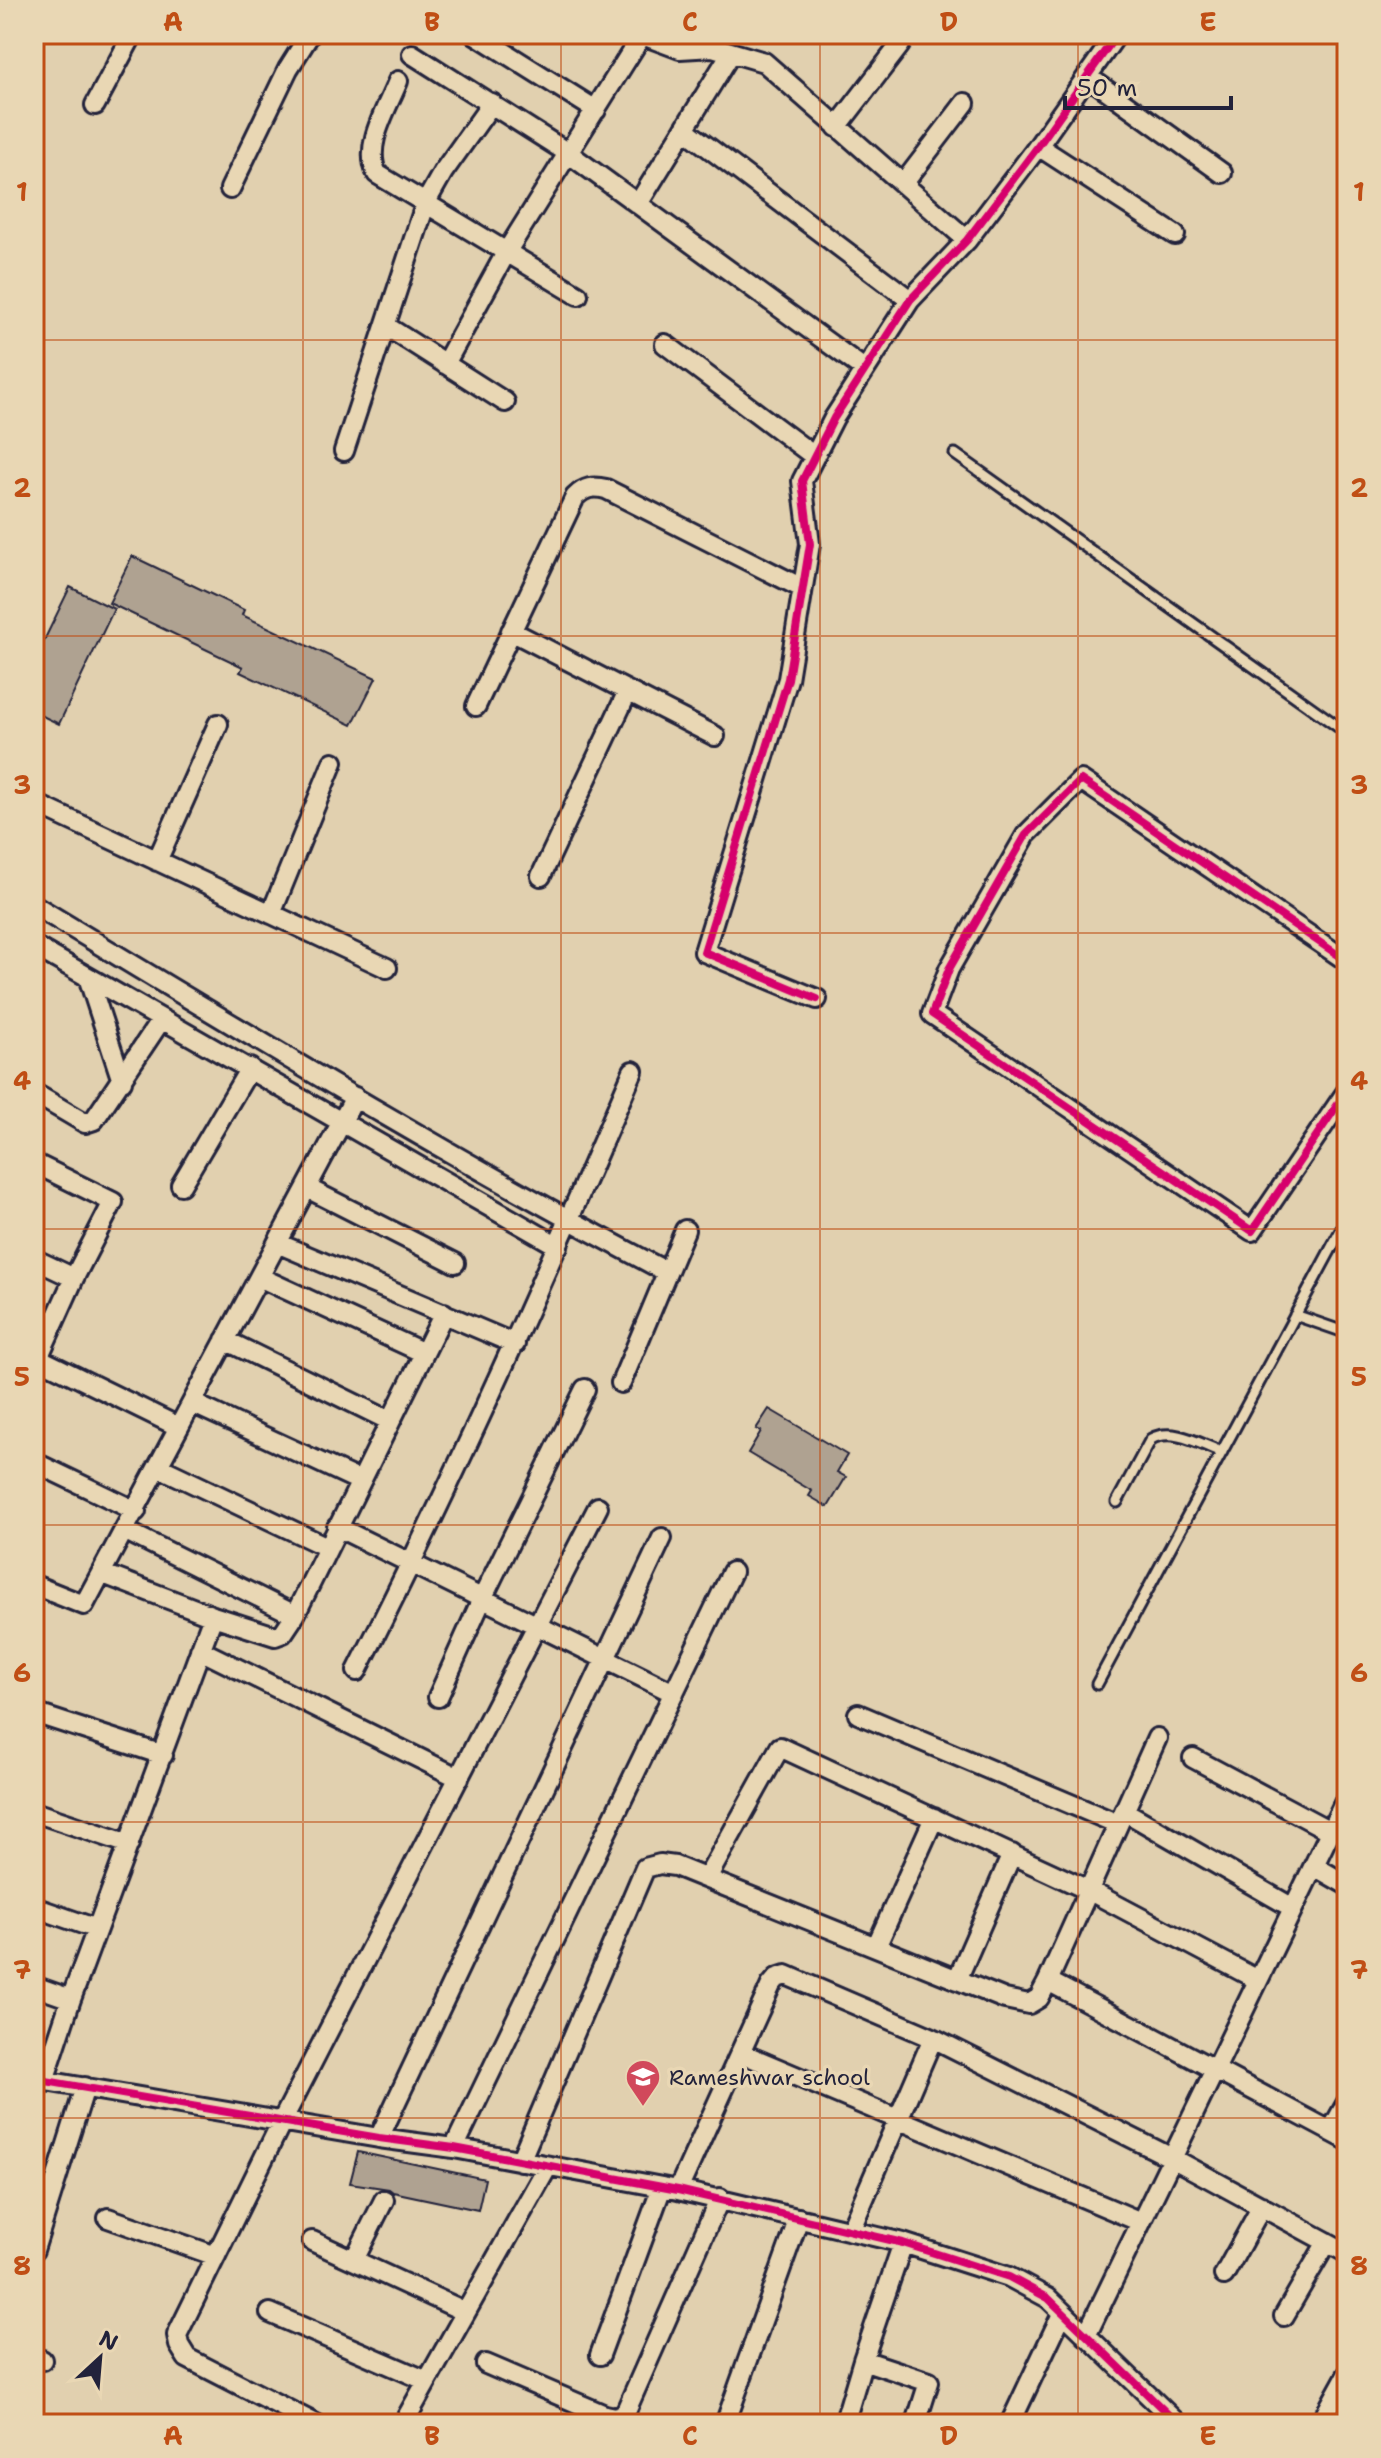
<svg xmlns="http://www.w3.org/2000/svg" width="1381" height="2458" viewBox="0 0 1381 2458" font-family="'Shantell Sans',sans-serif">
<rect width="100%" height="100%" fill="#e1d0af"/>
<filter id="ink" filterUnits="userSpaceOnUse"><feTurbulence type="fractalNoise" baseFrequency=".0125" numOctaves="2"/><feDisplacementMap in="SourceGraphic" scale="16" xChannelSelector="R" yChannelSelector="G"/><feConvolveMatrix kernelMatrix="1 2 1 2 8 2 1 2 1" color-interpolation-filters="sRGB"/></filter>
<g filter="url(#ink)">
<!-- building -->
<path fill="#afa291" stroke="#22223b" stroke-width="2" d="M132,556l112,54 -2,5 134,63 -24,47 -112,-53 3,-5 -134,-64z
M70,587l44,22 -55,115 -25,-12v-51z
M769,1409l78,46 -10,17 9,5 -18,30 -19,-11 3,-5 -64,-38 13,-22 -5,-2z
M358,2152l127,27 -7,31 -85,-18 -4,-3 -39,-6z"/>
<g fill="none" stroke-linecap="round" stroke-linejoin="round">
<defs>
<path id="service" d="M955,454l392,279
M1295,1315l52,18
M1117,1502l34,-63c22,-12 49,5 71,13
M1097,1684l250,-465"/>
<path id="minor" d="M475,34l121,76
M640,34l40,15 33,-2 51,15 203,178
M412,54l156,99 296,216
M1087,76l135,97
M398,81c-11,28 -35,64 -21,93l201,121
M95,105l38,-71
M837,127l63,-82
M684,129l226,171
M1038,146l137,89
M903,184l62,-81
M230,189l58,-120 22,-35
M638,204l93,-151
M386,326l119,76
M665,344l149,112
M445,364l62,-113 135,-216
M344,451l82,-249 17,-30 49,-69
M511,631l204,105
M476,706l99,-209c10,-10 18,-11 31,-8l196,99
M34,803l353,165
M157,861l61,-137
M541,876l87,-185
M34,905c209,126 417,254 633,367
M271,914l62,-152
M34,946l524,300
M1347,961l-266,-181 -55,55 -77,134 -17,45 320,217 95,-140
M88,977l34,104
M817,999l-113,-47 84,-273 22,-135 -8,-63 32,-63 76,-118 57,-60 69,-91 81,-115
M34,1093l51,30 9,-3 67,-100
M34,1163l79,39 -39,76 -36,80
M181,1185l69,-117
M307,1188l148,75
M277,1243l238,101
M34,1259l40,19
M259,1277l165,76
M225,1340l165,81
M34,1356l145,71
M621,1383l64,-153
M192,1403l168,78
M34,1462l102,49
M159,1467l168,80
M337,1527l337,166
M126,1531l169,84
M101,1573l112,43 62,20 8,-3 12,-18 149,-302
M34,1585l50,20 271,-508
M200,1650l259,128
M357,1671c100,-196 189,-397 276,-600
M438,1697l44,-98 103,-210
M34,1713l129,42
M858,1714l260,110
M1193,1758l137,73
M1124,1811l169,97
M34,1812l95,32
M1314,1866l33,19
M707,1878l73,-131 308,143 170,90
M34,1907l63,22
M876,1947l58,-129
M957,1980l55,-126
M1048,1981l299,159
M34,1986l37,13
M741,2053l400,169
M34,2079l345,59 75,10 224,42 225,53 106,34 39,21 130,126
M44,2081l27,-82 142,-383
M1331,2131l16,-29
M379,2138l283,-600
M454,2148l278,-576
M520,2161l125,-293 15,-4 15,2 330,133 24,5 10,-6 9,-17 109,-243
M678,2190l93,-205 6,-7 9,-3 147,63 239,120 175,95
M108,2218l108,38
M850,2231l83,-193
M312,2241l154,71
M903,2243l-40,117 66,22 -13,41
M34,2250l51,-163
M354,2260l30,-60
M1224,2275l38,-69
M270,2313l157,68
M1284,2316l43,-74
M1086,2336l261,-539
M600,2355l62,-168
M34,2357l8,3
M486,2364l119,51 10,2 10,-4 95,-215
M316,2424l-129,-66 -8,-13 -2,-10 105,-214 316,-614
M403,2424l145,-258
M725,2424l74,-206
M844,2424l19,-64
M1010,2424l52,-110
M1320,2424l27,-49"/>
</defs>
<!-- service casing -->
<use href="#service" stroke="#22223b" stroke-width="15"/>
<!-- minor casing -->
<use href="#minor" stroke="#22223b" stroke-width="24"/>
<!-- service -->
<use href="#service" stroke="#e9d7b4" stroke-width="9"/>
<!-- minor -->
<use href="#minor" stroke="#e9d7b4" stroke-width="18"/>
<defs>
<path id="cycleway" d="M1347,961l-266,-181 -55,55 -77,134 -17,45 320,217 95,-140
M817,999l-113,-47 84,-273 22,-135 -8,-63 32,-63 76,-118 57,-60 69,-91 81,-115
M34,2079l345,59 75,10 224,42 225,53 106,34 39,21 130,126"/>
</defs>
<!-- cycleway casing -->
<use href="#cycleway" stroke="#e9d7b4" stroke-width="13"/>
<!-- cycleway -->
<use href="#cycleway" stroke="#d6006c" stroke-width="8"/>
</g>
</g>
<!-- grid -->
<path fill="none" stroke="#c04e15" stroke-width="2" stroke-opacity="0.55" d="M303,34v2390M561,34v2390M820,34v2390M1078,34v2390M34,340h1313M34,636h1313M34,933h1313M34,1229h1313M34,1525h1313M34,1822h1313M34,2118h1313"/>
<!-- icons -->
<defs>
<symbol id="school-pin" viewBox="-11 -11 22 30"><path d="M0 17L-7.5 6A9.5 9.5 0 1 1 7.5 6Z" fill="#d1495b" stroke="#e9d7b4"/><path d="M0-5L7-2L0 1L-7-2ZM-4 1L0 2.5L4 1V4Q0 6-4 4Z" fill="#fff"/></symbol>
</defs>
<g fill-rule="evenodd">
<use href="#school-pin" x="623" y="2057" width="40" height="54"/>
</g>
<g text-anchor="middle" stroke-width="7" stroke-linejoin="round" paint-order="stroke">
<!-- poi labels -->
<g font-size="22" fill="#22223b" stroke="#e9d7b4" text-anchor="start">
<text x="669" y="2085">Rameshwar school</text>
</g>
</g>
<!-- margin -->
<rect width="1381" height="2458" fill="none" stroke="#e9d7b4" stroke-width="88"/>
<!-- north arrow -->
<g transform="translate(100 2358) rotate(26)" stroke="#e9d7b4" stroke-width="6" paint-order="stroke">
<path d="M0-6L14 30L0 20L-14 30Z" fill="#22223b"/>
<text y="-12" font-size="22" font-weight="bold" text-anchor="middle" fill="#22223b">N</text>
</g>
<!-- scale -->
<path d="M1065 96v12h166v-12" fill="none" stroke="#22223b" stroke-width="4"/>
<text x="1077" y="96" font-size="24" fill="#22223b" stroke="#e9d7b4" stroke-width="6" paint-order="stroke">50 m</text>
<rect x="44" y="44" width="1293" height="2370" fill="none" stroke="#c04e15" stroke-width="3"/>
<g font-size="26" text-anchor="middle" font-weight="bold" fill="#c04e15">
<text x="173" y="31">A</text>
<text x="432" y="31">B</text>
<text x="690" y="31">C</text>
<text x="949" y="31">D</text>
<text x="1208" y="31">E</text>
<text x="22" y="201">1</text>
<text x="1359" y="201">1</text>
<text x="22" y="497">2</text>
<text x="1359" y="497">2</text>
<text x="22" y="794">3</text>
<text x="1359" y="794">3</text>
<text x="22" y="1090">4</text>
<text x="1359" y="1090">4</text>
<text x="22" y="1386">5</text>
<text x="1359" y="1386">5</text>
<text x="22" y="1682">6</text>
<text x="1359" y="1682">6</text>
<text x="22" y="1979">7</text>
<text x="1359" y="1979">7</text>
<text x="22" y="2275">8</text>
<text x="1359" y="2275">8</text>
<text x="173" y="2445">A</text>
<text x="432" y="2445">B</text>
<text x="690" y="2445">C</text>
<text x="949" y="2445">D</text>
<text x="1208" y="2445">E</text>
</g>
</svg>
